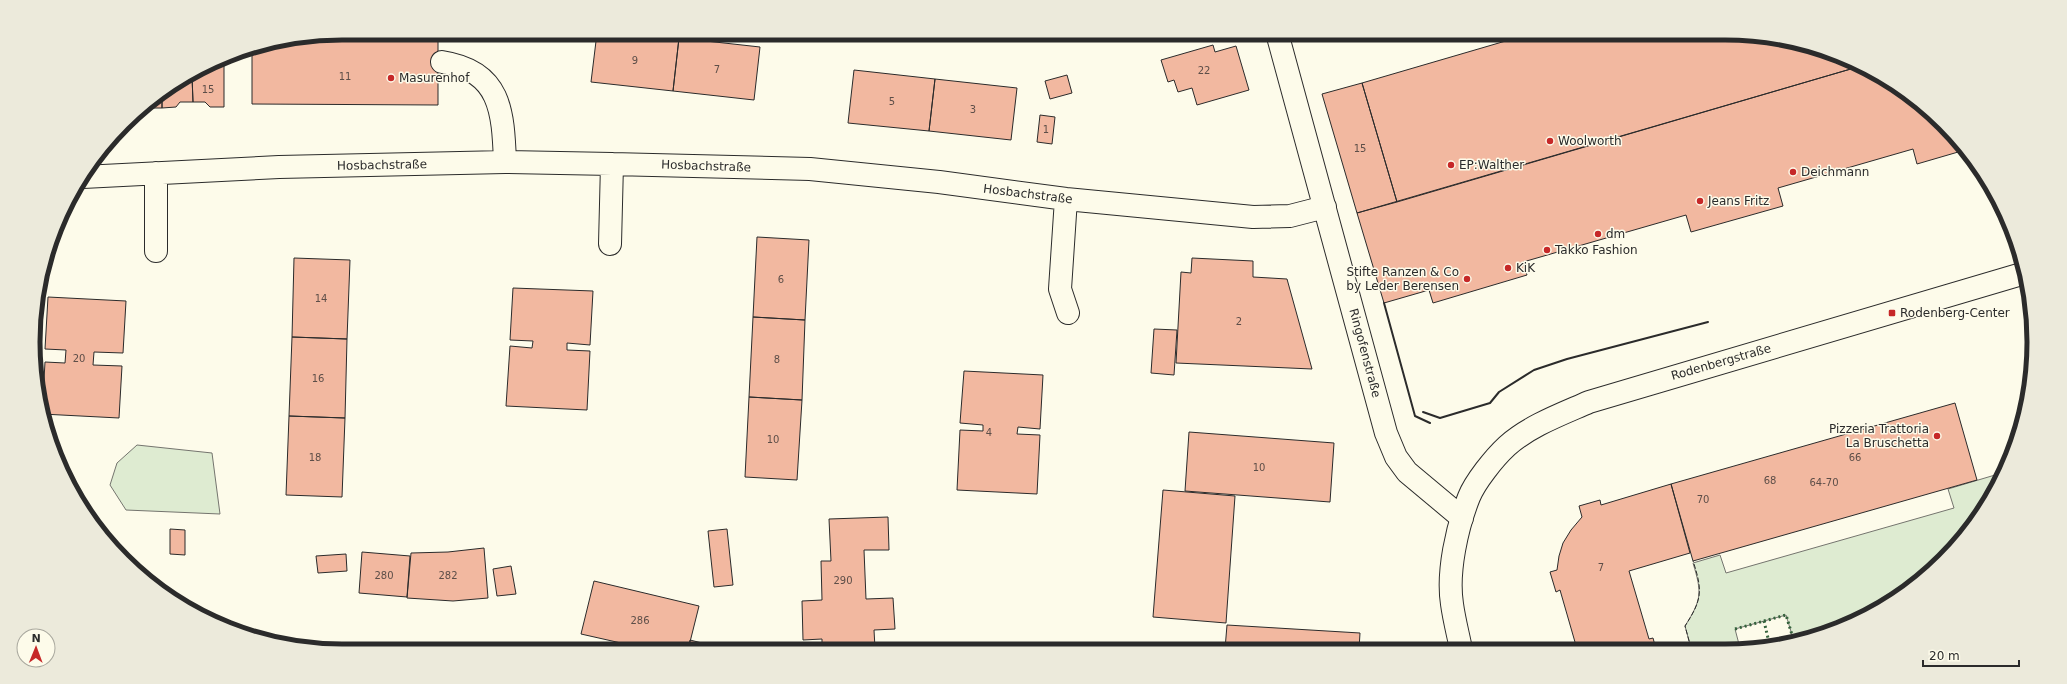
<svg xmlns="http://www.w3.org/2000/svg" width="2067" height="684" viewBox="0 0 2067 684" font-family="'DejaVu Sans',sans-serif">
<rect width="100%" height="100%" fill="#fdfbea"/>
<!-- green -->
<path fill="#deebd1" stroke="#74746e" d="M137,445l75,8 8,61 -94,-4 -16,-25 7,-22z
M1995,475v16l-2,5 -50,65 -80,57 -70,20 -7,-23 -51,14 5,19h-49l-6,-22c17,-27 17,-33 8,-63l27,-8 6,18 228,-65 -6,-19z"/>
<!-- building -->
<path fill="#f2b8a0" stroke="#2b2b2b" d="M342,33h96v72l-186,-1v-56l30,-9z
M597,33h37l45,5 -6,53 -82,-9z
M1533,33h192l61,6 57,18 18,9 -464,136 -35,-119z
M679,38l81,9 -6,53 -81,-9z
M1213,45l2,7 21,-6 13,44 -52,15 -5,-17 -14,4 -4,-12 -6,2 -7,-22z
M224,57v50h-14l-5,-5h-12l-1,-26z
M1861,66l36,19 47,39 21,26 -48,14 -4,-15 -135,39 5,18 -92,26 -5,-17 -163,47 4,13 -94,28 -4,-13 -45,13 -27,-90z
M854,70l81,9 -6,52 -81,-8z
M1067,75l5,18 -22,6 -5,-18z
M192,76l1,26h-13l-4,5 -14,1v-13z
M935,79l82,9 -6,52 -82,-9z
M1362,83l35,119 -40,11 -35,-119z
M162,95v13h-14l-3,-3z
M1040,115l15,2 -3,27 -15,-2z
M757,237l52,3 -4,80 -52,-3z
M294,258l56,2 -3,79 -55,-2z
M1192,258l61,3v16l34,2 25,90 -136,-6 5,-91 10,1z
M513,288l80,3 -3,54 -23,-2v7l23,1 -3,59 -81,-4 4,-60 22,2 1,-7 -23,-1z
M48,297l78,4 -3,52 -29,-1 -1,13 29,1 -3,52 -77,-4 3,-52 20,1 1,-13 -21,-1z
M753,317l52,3 -3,80 -53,-3z
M1154,329l23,1 -3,45 -23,-2z
M292,337l55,2 -2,79 -56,-2z
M964,371l79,4 -3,54 -22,-2 -1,7 23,1 -3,59 -80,-4 3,-60 23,1v-6l-23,-2z
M749,397l53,3 -5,80 -52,-3z
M1955,403l22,77 -284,81 -22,-77z
M289,416l56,2 -3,79 -56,-2z
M1189,432l145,11 -4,59 -145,-11z
M1671,484l19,69 -61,18 20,68 4,-1 3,11h-79l-17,-59 -4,2 -6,-20 7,-2 2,-14 4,-13 8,-13 11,-13 -3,-11 21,-6 1,5z
M1163,490l72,6 -9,127 -73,-6z
M888,517l1,33h-25l2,49 27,-1 2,31 -21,1 1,18 -53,2v-11l-19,1 -1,-39 20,-1 -1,-39h10l-2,-42z
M170,529l15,1v25l-15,-1z
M727,529l6,56 -19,2 -6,-56z
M484,548l4,50 -35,3 -46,-3 4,-45 37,-1z
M362,552l48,4 -3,41 -48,-4z
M346,554l1,17 -29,2 -2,-17z
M511,566l5,28 -19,2 -4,-27z
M594,581l105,25 -11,44h-36l-71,-16z
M1227,625l133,8 -1,16h-134z
M690,640l12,3 -2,7h-12z"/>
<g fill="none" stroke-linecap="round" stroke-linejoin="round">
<defs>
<path id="minor" d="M1277,33l109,400 10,24 11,15 55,46
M442,62c59,9 61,49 63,100
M83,177l196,-10 226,-5 107,2 198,5 129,13 127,17 187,18 37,-1 35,-9
M1066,199l-6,90 8,24
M610,244l2,-80
M156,251v-78"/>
<path id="major" d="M1461,649c-3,-15 -7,-30 -9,-45 -5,-32 5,-77 17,-107 6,-15 25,-39 38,-51 22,-20 55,-32 82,-44l436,-129"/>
</defs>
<!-- minor casing -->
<use href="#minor" stroke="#2b2b2b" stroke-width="24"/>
<!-- major casing -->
<use href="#major" stroke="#2b2b2b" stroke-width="24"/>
<!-- minor -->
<use href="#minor" stroke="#fdfbea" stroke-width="22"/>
<!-- major -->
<use href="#major" stroke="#fdfbea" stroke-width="22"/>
<!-- hedge -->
<path stroke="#34623c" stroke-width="3" stroke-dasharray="2 3" stroke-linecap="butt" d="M1764,621l4,17
M1735,629l51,-14 7,23 70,-20"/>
<!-- fence -->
<path stroke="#2b2b2b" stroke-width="1" stroke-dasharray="5 2" stroke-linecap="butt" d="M1691,648l-6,-22c17,-26 18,-35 8,-65"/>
<!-- wall -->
<path stroke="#2b2b2b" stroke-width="2" d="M1384,303l31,113 15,7
M1423,412l17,6 50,-15 9,-11 35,-22 33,-11 141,-37"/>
</g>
<!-- markers -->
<g fill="#c62828" stroke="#fdfbea" stroke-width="1.5">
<circle cx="391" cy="78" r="4"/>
<circle cx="1550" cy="141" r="4"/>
<circle cx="1451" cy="165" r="4"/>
<circle cx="1793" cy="172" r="4"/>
<circle cx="1700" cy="201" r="4"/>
<circle cx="1598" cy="234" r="4"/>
<circle cx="1547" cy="250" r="4"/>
<circle cx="1508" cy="268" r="4"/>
<circle cx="1467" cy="279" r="4"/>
<rect x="1888" y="309" width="8" height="8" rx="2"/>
<circle cx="1937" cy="436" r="4"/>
</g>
<g text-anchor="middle" stroke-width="3" stroke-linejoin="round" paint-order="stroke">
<!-- number labels -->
<g font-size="10" fill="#5d4e48">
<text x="635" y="64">9</text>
<text x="717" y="73">7</text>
<text x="1204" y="74">22</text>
<text x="345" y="80">11</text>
<text x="208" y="93">15</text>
<text x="892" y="105">5</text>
<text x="973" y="113">3</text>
<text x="1046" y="133">1</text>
<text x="1360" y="152">15</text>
<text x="781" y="283">6</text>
<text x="321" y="302">14</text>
<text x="1239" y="325">2</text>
<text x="79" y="362">20</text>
<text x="777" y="363">8</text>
<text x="318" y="382">16</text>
<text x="989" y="436">4</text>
<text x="773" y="443">10</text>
<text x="315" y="461">18</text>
<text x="1855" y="461">66</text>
<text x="1259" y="471">10</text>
<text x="1770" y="484">68</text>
<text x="1824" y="486">64-70</text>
<text x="1703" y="503">70</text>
<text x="1601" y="571">7</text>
<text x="384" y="579">280</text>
<text x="448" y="579">282</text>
<text x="843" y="584">290</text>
<text x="640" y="624">286</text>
</g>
<!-- poi labels -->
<g font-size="12" fill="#2b2b2b" stroke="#fdfbea" text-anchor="start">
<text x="399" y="82">Masurenhof</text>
<text x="1558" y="145">Woolworth</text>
<text x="1459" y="169">EP:Walther</text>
<text x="1801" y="176">Deichmann</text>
<text x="1708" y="205">Jeans Fritz</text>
<text x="1606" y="238">dm</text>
<text x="1555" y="254">Takko Fashion</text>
<text x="1516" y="272">KiK</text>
<text x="1459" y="276" text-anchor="end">Stifte Ranzen &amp; Co<tspan x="1459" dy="14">by Leder Berensen</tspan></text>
<text x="1900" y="317">Rodenberg-Center</text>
<text x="1929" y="433" text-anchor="end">Pizzeria Trattoria<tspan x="1929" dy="14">La Bruschetta</tspan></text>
</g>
<!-- street labels -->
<g font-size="12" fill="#2b2b2b" stroke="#fdfbea">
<text transform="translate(382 165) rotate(-1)" y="4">Hosbachstraße</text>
<text transform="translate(706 166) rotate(2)" y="4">Hosbachstraße</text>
<text transform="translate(1028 194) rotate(7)" y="4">Hosbachstraße</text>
<text transform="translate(1365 353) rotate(75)" y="4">Ringofenstraße</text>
<text transform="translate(1721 362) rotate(-16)" y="4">Rodenbergstraße</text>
</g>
</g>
<!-- crop -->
<path d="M0 0H2067V684H0ZM342 40H1725A302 302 0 0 1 2027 342V342A302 302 0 0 1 1725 644H342A302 302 0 0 1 40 342V342A302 302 0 0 1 342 40Z" fill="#eceadb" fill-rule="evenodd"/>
<path fill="none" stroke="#2b2b2b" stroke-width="5" d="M342 40H1725A302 302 0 0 1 2027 342V342A302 302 0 0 1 1725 644H342A302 302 0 0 1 40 342V342A302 302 0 0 1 342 40Z"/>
<!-- north arrow -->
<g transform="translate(36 648) rotate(1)"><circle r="19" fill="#fdfbea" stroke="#a9a89e"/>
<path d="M0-3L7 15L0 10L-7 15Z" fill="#c62828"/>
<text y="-6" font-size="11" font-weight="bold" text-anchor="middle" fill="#2b2b2b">N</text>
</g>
<!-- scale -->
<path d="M1923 660v6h96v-6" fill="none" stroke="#2b2b2b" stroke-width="2"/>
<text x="1929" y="660" font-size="12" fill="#2b2b2b" stroke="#fdfbea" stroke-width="3" paint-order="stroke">20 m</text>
</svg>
